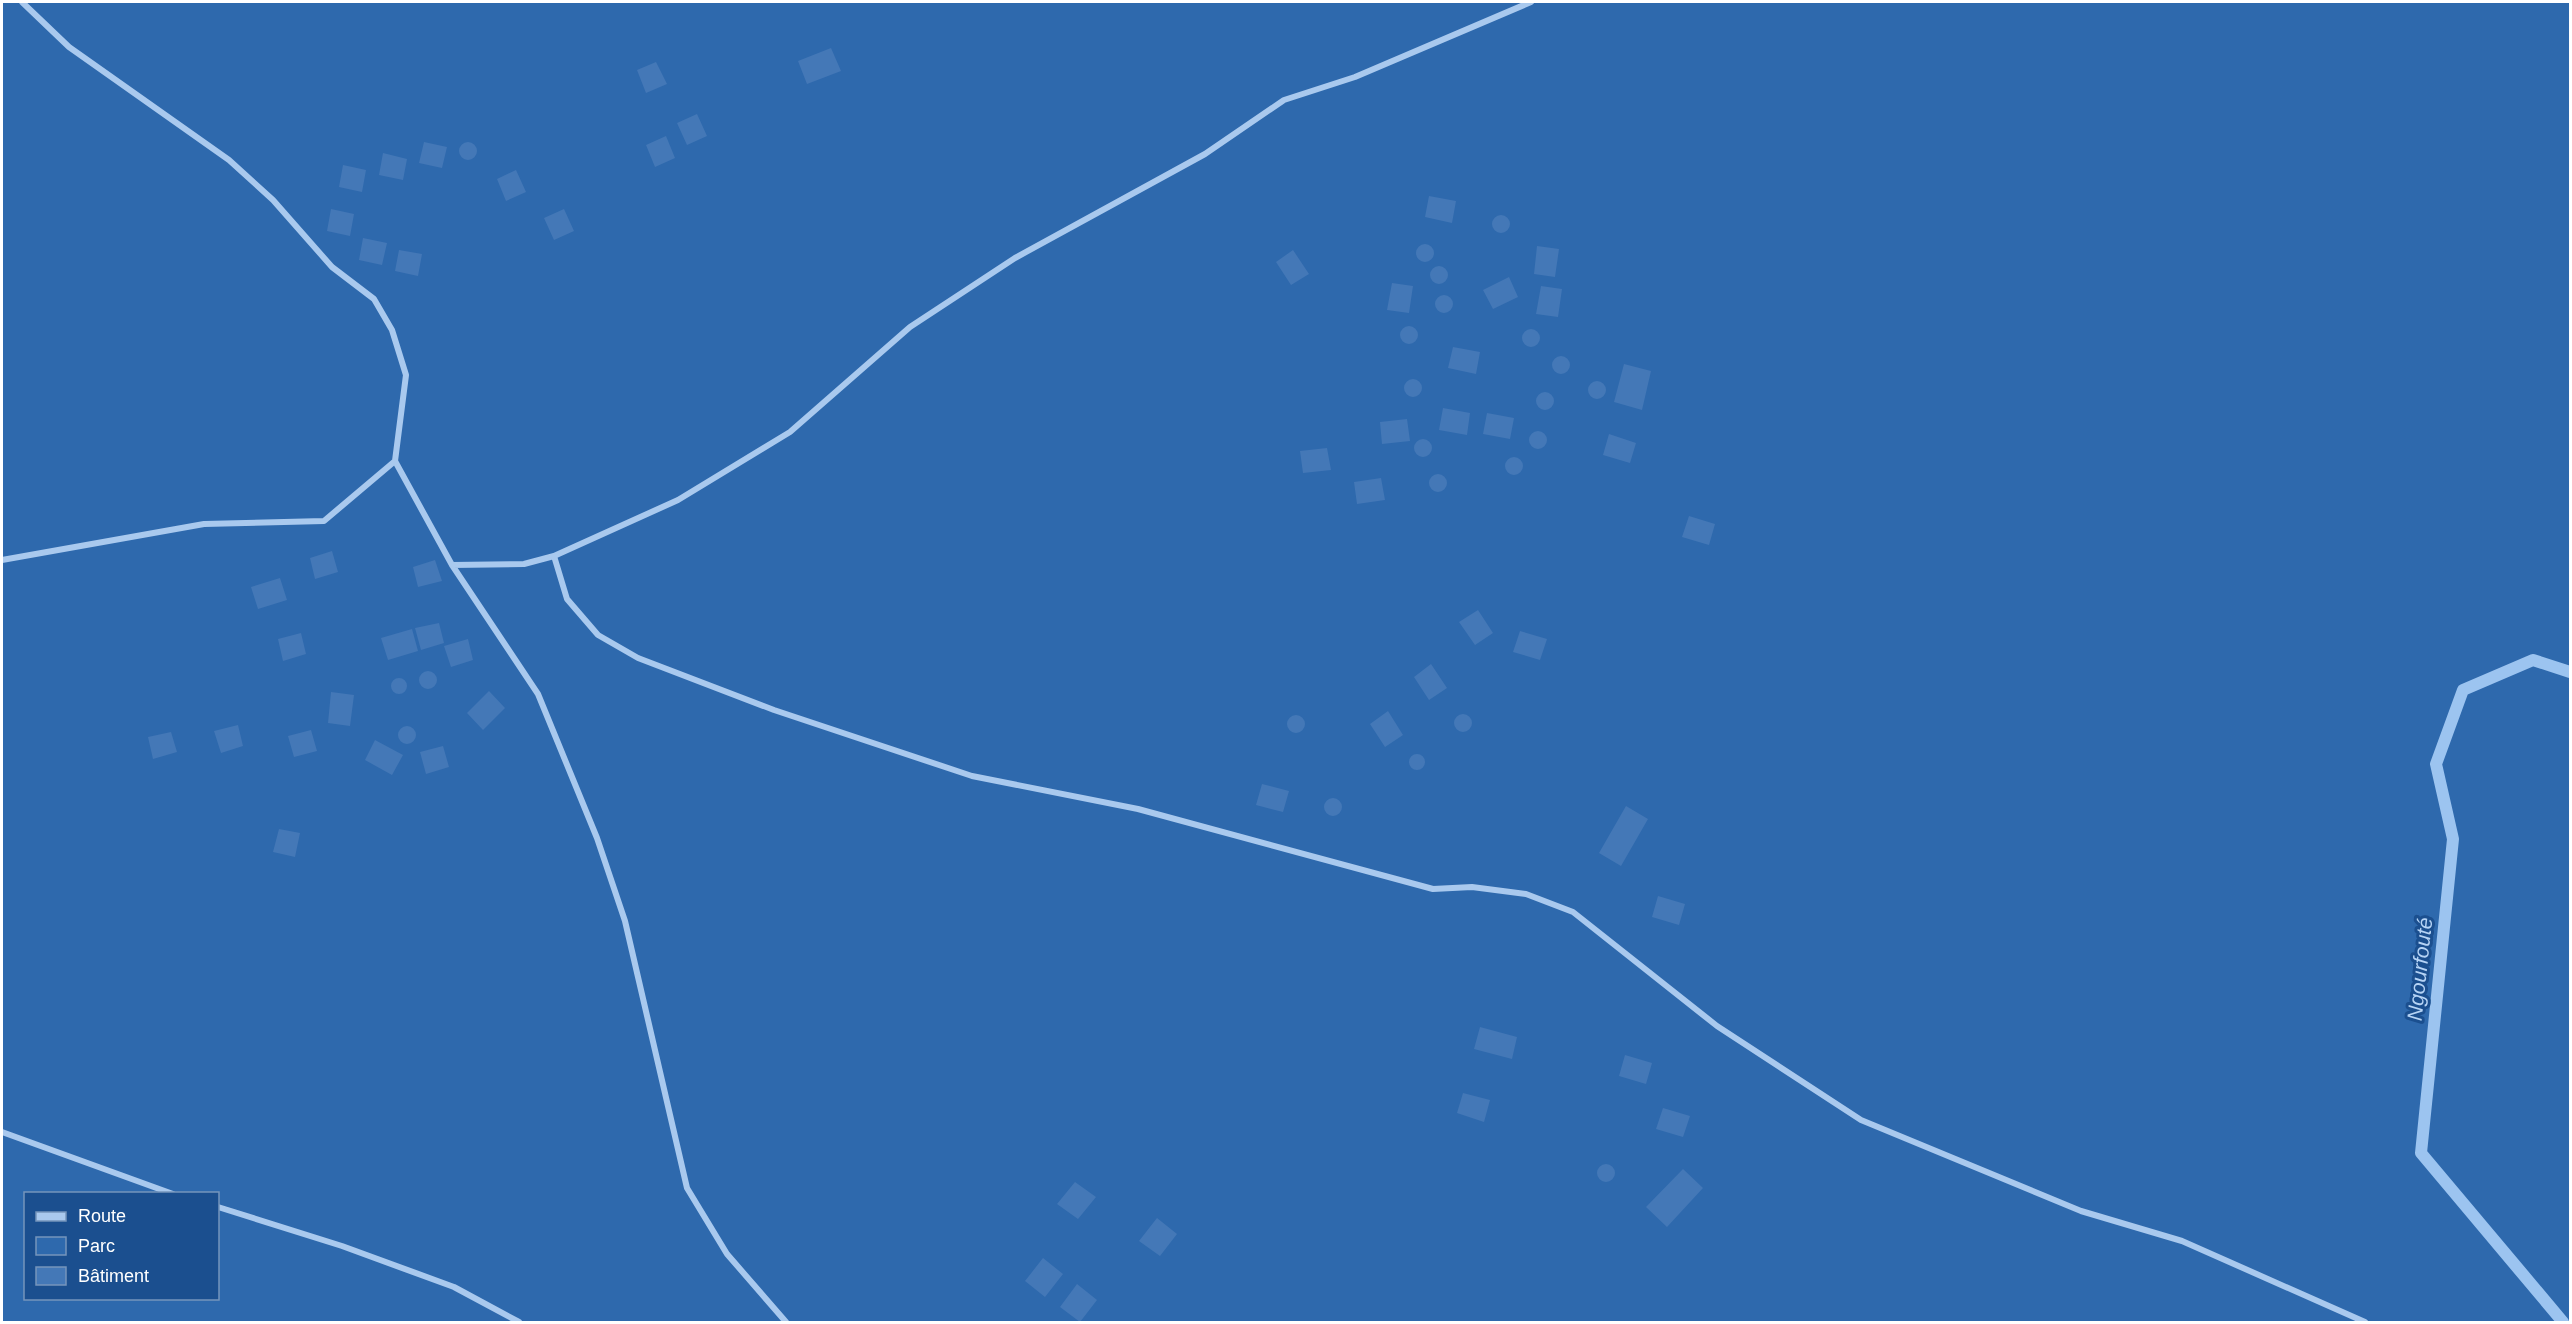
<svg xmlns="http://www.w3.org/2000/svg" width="2572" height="1324" viewBox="0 0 2572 1324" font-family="Helvetica,sans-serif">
<rect width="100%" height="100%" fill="#1b4f8f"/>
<!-- green -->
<path fill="#2e69ad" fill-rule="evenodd" d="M2,2h2568v1320h-2568zM26,1194h192v104h-192z"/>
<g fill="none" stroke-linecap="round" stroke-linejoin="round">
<!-- stream -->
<path stroke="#9cc4f0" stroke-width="12" d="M2563,1322l-142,-169 32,-314 -17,-75 27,-74 70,-30 37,12"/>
</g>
<!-- building -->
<path fill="#4478b7" d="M831,48l10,23 -34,13 -9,-23z
M656,62l11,22 -21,9 -9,-23z
M697,114l10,22 -20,9 -10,-22z
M666,136l9,22 -20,9 -9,-22z
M424,142l23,5 -5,21 -23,-5z
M459 151a9 9 0 1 1 18 0a9 9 0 1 1-18 0Z
M383,153l24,6 -4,21 -24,-5z
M343,165l23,5 -4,22 -23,-5z
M516,170l10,22 -20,9 -9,-22z
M1429,196l27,5 -4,22 -27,-6z
M331,209l23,5 -4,22 -23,-5z
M564,209l10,22 -20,9 -10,-22z
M1492 224a9 9 0 1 1 18 0a9 9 0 1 1-18 0Z
M363,238l24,5 -5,22 -23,-5z
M1416 253a9 9 0 1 1 18 0a9 9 0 1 1-18 0Z
M1537,246l22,3 -4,28 -21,-3z
M399,250l23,4 -4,22 -23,-5z
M1293,250l16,24 -18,11 -15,-23z
M1430 275a9 9 0 1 1 18 0a9 9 0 1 1-18 0Z
M1509,277l9,20 -25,12 -10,-19z
M1392,283l21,3 -4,27 -22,-3z
M1541,286l21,3 -4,28 -22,-3z
M1435 304a9 9 0 1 1 18 0a9 9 0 1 1-18 0Z
M1400 335a9 9 0 1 1 18 0a9 9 0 1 1-18 0Z
M1522 338a9 9 0 1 1 18 0a9 9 0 1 1-18 0Z
M1453,347l27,5 -4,22 -28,-6z
M1552 365a9 9 0 1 1 18 0a9 9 0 1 1-18 0Z
M1624,364l27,7 -9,39 -28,-8z
M1404 388a9 9 0 1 1 18 0a9 9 0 1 1-18 0Z
M1588 390a9 9 0 1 1 18 0a9 9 0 1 1-18 0Z
M1536 401a9 9 0 1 1 18 0a9 9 0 1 1-18 0Z
M1443,408l27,5 -3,22 -28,-5z
M1487,413l27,5 -4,21 -27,-5z
M1407,419l3,22 -28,3 -2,-22z
M1529 440a9 9 0 1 1 18 0a9 9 0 1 1-18 0Z
M1609,434l27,9 -6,20 -27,-8z
M1414 448a9 9 0 1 1 18 0a9 9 0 1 1-18 0Z
M1327,448l4,22 -28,3 -3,-22z
M1505 466a9 9 0 1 1 18 0a9 9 0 1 1-18 0Z
M1429 483a9 9 0 1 1 18 0a9 9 0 1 1-18 0Z
M1381,478l4,22 -28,4 -3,-22z
M1689,516l26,8 -6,21 -27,-8z
M332,551l6,21 -23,7 -5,-21z
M435,560l7,21 -24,6 -5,-20z
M280,578l7,22 -29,9 -7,-22z
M1478,610l15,23 -18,12 -16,-23z
M439,623l5,20 -23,7 -6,-22z
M412,629l6,22 -30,9 -7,-22z
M1520,631l27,8 -7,21 -27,-8z
M301,633l5,21 -23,7 -5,-22z
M468,639l5,21 -22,7 -7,-21z
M1431,664l16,24 -18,12 -15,-23z
M419 680a9 9 0 1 1 18 0a9 9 0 1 1-18 0Z
M391 686a8 8 0 1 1 16 0a8 8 0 1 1-16 0Z
M489,691l16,17 -22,22 -16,-17z
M331,692l23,3 -4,31 -22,-3z
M1388,711l15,24 -18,12 -15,-23z
M1454 723a9 9 0 1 1 18 0a9 9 0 1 1-18 0Z
M1287 724a9 9 0 1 1 18 0a9 9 0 1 1-18 0Z
M238,725l5,21 -22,7 -7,-22z
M398 735a9 9 0 1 1 18 0a9 9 0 1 1-18 0Z
M311,730l6,21 -23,6 -6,-21z
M171,732l6,20 -24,7 -5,-22z
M375,740l28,15 -11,20 -27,-15z
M443,746l6,21 -23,7 -6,-22z
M1409 762a8 8 0 1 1 16 0a8 8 0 1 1-16 0Z
M1262,784l27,7 -6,21 -27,-7z
M1324 807a9 9 0 1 1 18 0a9 9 0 1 1-18 0Z
M1626,806l22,13 -27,47 -22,-13z
M279,829l21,4 -5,24 -22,-5z
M1658,896l27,8 -6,21 -27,-8z
M1480,1027l37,10 -5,22 -38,-10z
M1625,1055l27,8 -6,21 -27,-8z
M1463,1093l27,7 -6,22 -27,-9z
M1663,1108l27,8 -7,21 -27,-8z
M1597 1173a9 9 0 1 1 18 0a9 9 0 1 1-18 0Z
M1683,1169l20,19 -36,39 -21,-20z
M1075,1182l21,15 -18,22 -21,-15z
M1157,1218l20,16 -17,22 -21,-15z
M1043,1258l20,16 -18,23 -20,-16z
M1077,1284l20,16 -17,22 -20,-15z"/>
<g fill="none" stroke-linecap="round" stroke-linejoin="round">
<!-- minor -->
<path stroke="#a9c9ee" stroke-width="6" d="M22,2l47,45 160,113 44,40 59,67 42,32 18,31 14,45 -11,86
M554,556l13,43 31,36 40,23 136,52 198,66 166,33 295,80 39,-2 54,7 47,18 144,114 144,94 220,91 101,30 183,81
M2,560l202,-36 120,-3 71,-60 57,104 86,129 59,144 28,83 62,267 40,66 59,68
M452,565l72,-1 30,-8 124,-56 112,-68 120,-105 105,-69 190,-104 79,-54 71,-23 176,-75
M2,1132l171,62
M218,1207l124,39 112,41 65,35"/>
</g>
<g text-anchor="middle" stroke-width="6" stroke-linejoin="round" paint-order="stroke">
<!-- water labels -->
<g font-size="21" font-style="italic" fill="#b5d3f5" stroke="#1b4f8f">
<text transform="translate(2420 969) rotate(-84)" y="7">Ngourfouté</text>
</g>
</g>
<!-- border -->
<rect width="2572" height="1324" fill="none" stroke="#ffffff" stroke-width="6"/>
<!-- legend -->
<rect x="24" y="1192" width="195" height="108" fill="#1b4f8f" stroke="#7695bc" stroke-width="1.5"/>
<rect x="36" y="1212" width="30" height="9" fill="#a9c9ee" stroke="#7695bc" stroke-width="1.5"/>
<text x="78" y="1222" font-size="18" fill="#ffffff">Route</text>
<rect x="36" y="1237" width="30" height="18" fill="#2e69ad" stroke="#7695bc" stroke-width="1.5"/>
<text x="78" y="1252" font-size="18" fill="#ffffff">Parc</text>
<rect x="36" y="1267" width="30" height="18" fill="#4478b7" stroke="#7695bc" stroke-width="1.5"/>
<text x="78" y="1282" font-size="18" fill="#ffffff">Bâtiment</text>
</svg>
